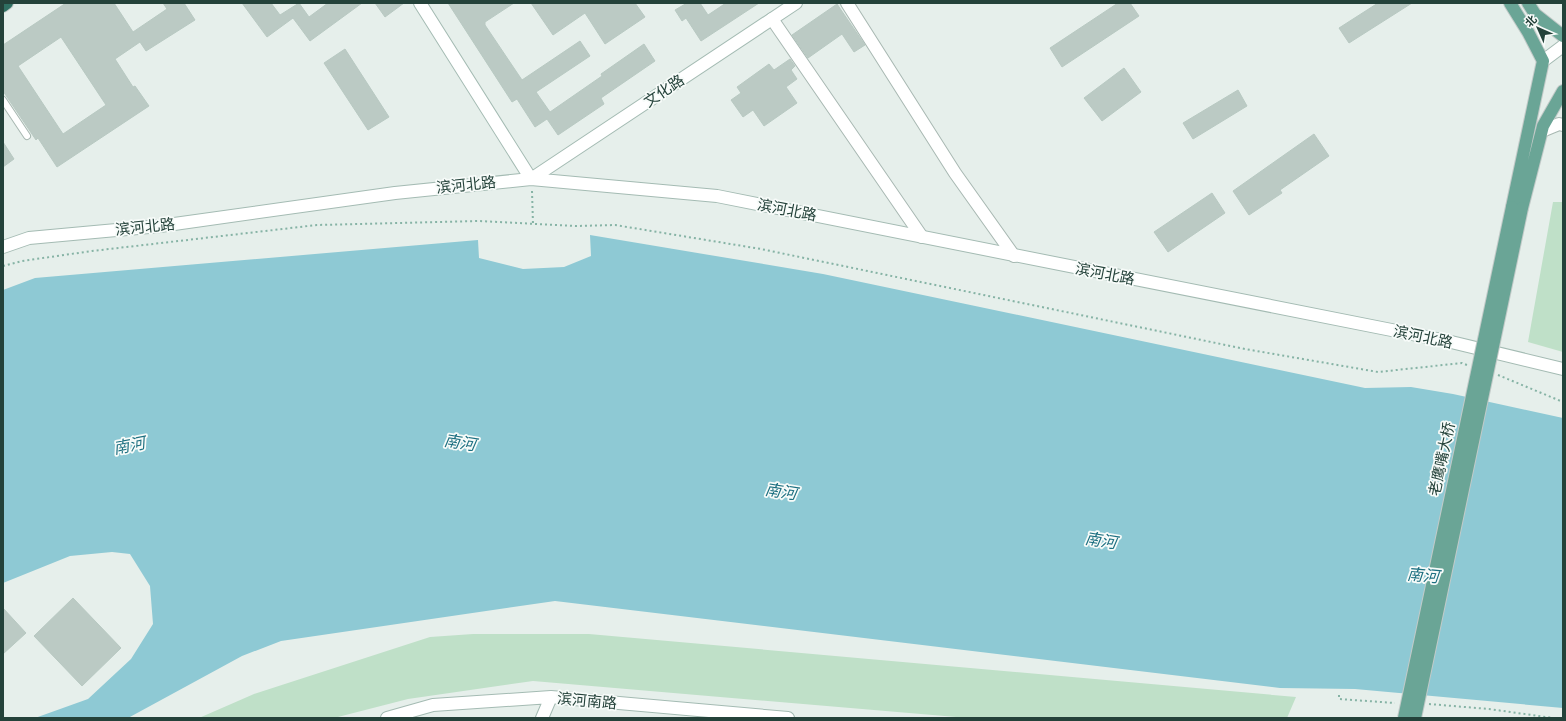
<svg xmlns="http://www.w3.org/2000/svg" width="1566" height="721" viewBox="0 0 1566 721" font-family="'Space Grotesk','Noto Sans SC',sans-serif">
<rect width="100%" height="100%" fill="#e6efeb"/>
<!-- green -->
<path fill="#bfe0c8" d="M1553,202h10v150l-35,-10z
M473,634h116l707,63 -9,21h-319l-435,-37 -125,18 -74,19h-135l55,-24 176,-57z"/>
<!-- water -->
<path fill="#8ec9d4" d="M590,235l233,39 542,114 46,-1 42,7 110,24v290l-208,-19 -75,-1 -725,-87 -274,40 -39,15 -114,62h-93l53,-19 43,-40 22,-35 -3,-38 -20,-32 -18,-2 -42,4 -67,27v-293l32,-12 443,-38 1,18 44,11 41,-2 27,-11z"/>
<!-- building -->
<path fill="#bbcac4" stroke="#b8c9c2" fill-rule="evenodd" d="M66,3h48l19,29 34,-23 -4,-6h21l11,17 -49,31 -6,-9 -25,17 18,28 2,-1 14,20 -92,61 -19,-29 -2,2 -33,-49v-46zM61,37l45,68 -43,29 -45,-68z
M242,3h29l9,12 19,-12 10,14 19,-14h34l-52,38 -17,-23 -26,19z
M375,3h29l-19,14z
M448,3h66l-29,19v3l37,55 58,-39 10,15 -54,36 14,20 52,-36 -1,-2 43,-30 11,17 -54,37 3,6 -46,31 -11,-16 -12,8 -18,-28 -5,3z
M531,3h104l10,14 -40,27 -20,-31 -32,22z
M687,3h13l8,12 18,-12h33l-58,38 -15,-23 -4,3 -7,-11z
M1118,3h12l9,13 -77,51 -12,-19z
M1378,3h34l-63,40 -10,-15z
M837,4l28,41 -11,7 -12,-18 -34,24 -16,-23z
M345,49l44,68 -21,13 -44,-67z
M790,59l5,7 -4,4 6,9 -11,8 11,16 -33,23 -11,-16 -10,7 -12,-17 10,-7 -4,-6 32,-23 5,6z
M1124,68l17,24 -39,29 -18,-23z
M1238,90l9,16 -54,33 -10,-16z
M1314,134l15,22 -49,34 2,3 -33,22 -16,-24z
M3,142l11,17 -11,8z
M1212,193l13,20 -57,39 -14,-20z
M73,598l48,50 -39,38 -48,-50z
M3,608l23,25 -23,21z"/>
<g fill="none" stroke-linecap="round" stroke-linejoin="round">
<defs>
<path id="lane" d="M3,100l24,36"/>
<path id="street" d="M847,3l108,170 59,83
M772,19l150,218
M1542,131l17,-7 4,1"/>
<path id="secondary" d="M420,3l111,176 265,-176
M1543,61l20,-15
M3,247l26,-9 131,-12 235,-33 136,-14 186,17 730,145 116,28
M387,718l46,-13 118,-8 237,21
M542,718l9,-21"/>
<path id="primary" d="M1510,3l18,29 15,29 -31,146
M1528,3l7,11 28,22
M1522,208l21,-82 20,-35"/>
<path id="highway" d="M3,6l4,-3"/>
</defs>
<!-- lane casing -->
<use href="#lane" stroke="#a8b8b2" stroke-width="8"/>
<!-- street casing -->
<use href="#street" stroke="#a8b8b2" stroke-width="14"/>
<!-- secondary casing -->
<use href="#secondary" stroke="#a4bbb3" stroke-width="14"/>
<!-- primary casing -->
<use href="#primary" stroke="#c2cac8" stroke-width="14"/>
<!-- highway casing -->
<use href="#highway" stroke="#c2cac8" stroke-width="14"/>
<!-- path -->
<path stroke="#86b3a5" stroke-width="2" stroke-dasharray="2 3" stroke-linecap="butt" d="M532,191l1,33
M3,266l19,-5 70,-10 225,-26 162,-4 97,5 39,-1 146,24 484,100 133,23 84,-9 5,2
M1498,375l65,27
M1339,695v4l56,4
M1429,704l60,5 64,9"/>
<!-- lane -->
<use href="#lane" stroke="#fff" stroke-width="6"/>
<!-- street -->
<use href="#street" stroke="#fff" stroke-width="12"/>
<!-- secondary -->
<use href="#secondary" stroke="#fff" stroke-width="12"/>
<!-- primary -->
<use href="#primary" stroke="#6aa596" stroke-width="12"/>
<!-- highway -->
<use href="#highway" stroke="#2f6f62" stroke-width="12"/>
<defs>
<path id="primary-bridge" d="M1404,718l108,-511
M1415,718l107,-510"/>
</defs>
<!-- primary-bridge casing -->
<use href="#primary-bridge" stroke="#c2cac8" stroke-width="14" stroke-linecap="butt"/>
<!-- primary-bridge -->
<use href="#primary-bridge" stroke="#6aa596" stroke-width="12"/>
</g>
<g text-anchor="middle" stroke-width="3.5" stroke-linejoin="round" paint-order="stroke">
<!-- street labels -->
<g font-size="15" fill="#24423a" stroke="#f7fbf9">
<text transform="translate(664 91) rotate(-34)" y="5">文化路</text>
<text transform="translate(466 185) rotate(-6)" y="5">滨河北路</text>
<text transform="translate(787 210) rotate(11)" y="5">滨河北路</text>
<text transform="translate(145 227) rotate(-6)" y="5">滨河北路</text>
<text transform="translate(1105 274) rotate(11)" y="5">滨河北路</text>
<text transform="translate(1423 337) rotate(12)" y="5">滨河北路</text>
<text transform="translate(1442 459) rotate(-78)" y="5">老鹰嘴大桥</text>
<text transform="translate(587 701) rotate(5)" y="5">滨河南路</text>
</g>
<!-- water labels -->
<g font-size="16" font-style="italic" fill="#1c6f80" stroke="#f7fbf9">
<text transform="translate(460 442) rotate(9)" y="6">南河</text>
<text transform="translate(129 445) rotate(-11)" y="6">南河</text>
<text transform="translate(781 491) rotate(9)" y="6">南河</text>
<text transform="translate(1101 540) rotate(9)" y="6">南河</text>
<text transform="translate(1423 575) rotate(5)" y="6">南河</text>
</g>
</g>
<!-- border -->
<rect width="1566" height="721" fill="none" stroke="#24423a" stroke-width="8"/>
<!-- north arrow -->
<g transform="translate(1538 28) rotate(315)" stroke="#f7fbf9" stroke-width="3" paint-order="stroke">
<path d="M0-3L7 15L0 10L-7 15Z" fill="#24423a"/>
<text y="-6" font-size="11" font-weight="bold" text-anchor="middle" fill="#24423a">北</text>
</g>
</svg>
